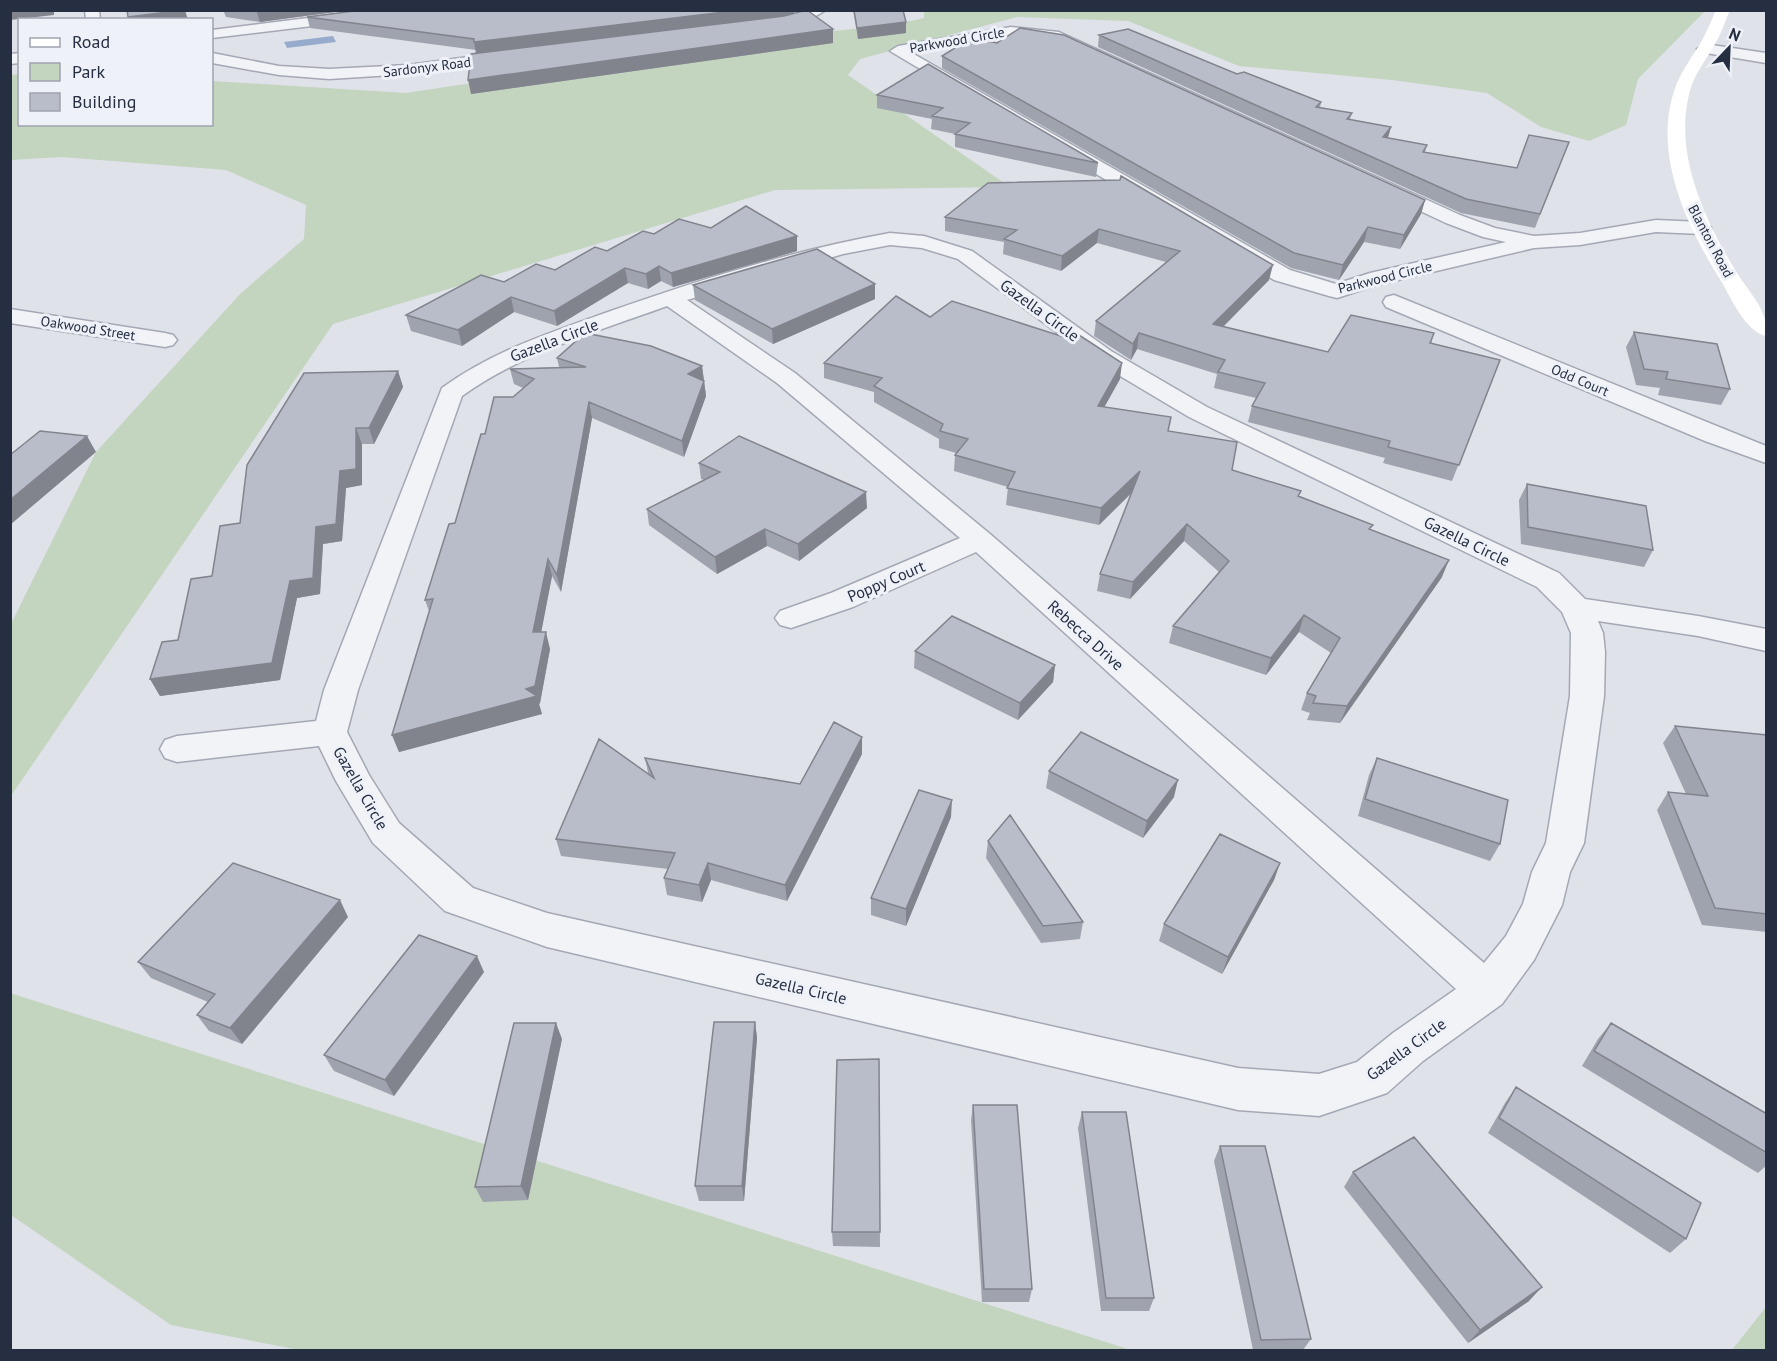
<svg xmlns="http://www.w3.org/2000/svg" width="1777" height="1361" viewBox="0 0 1777 1361" font-family="'PT Sans',sans-serif">
<rect width="100%" height="100%" fill="#dfe2e9"/>
<!-- green -->
<path fill="#c3d4bf" d="M924,11h781l-67,68 -12,46 -37,16 -48,-14 -54,-34 -95,-13 -153,-14 -111,-45 -111,-4 -157,42 -12,16 162,112 -235,3 -442,134 -322,472 -1,-170 86,-174 145,-159 63,-54 2,-34 -80,-35 -164,-13 -51,3v-85l8,-1 1,50h192v-43l194,12 378,-57 109,-11 31,-7z
M10,993l1121,357h-832l-128,-25 -160,-110z
M1766,1307v43h-34z"/>
<!-- water -->
<path fill="#97accd" d="M333,36l3,6 -49,6 -3,-6z"/>
<g fill="none" stroke-linecap="round" stroke-linejoin="round">
<defs>
<path id="street" d="M85,10h14l1,10h-14z
M372,10h47l-7,4 -200,24v-8z
M807,10h19l-22,13 -34,6 -7,-4 2,-3 30,-6z
M1011,27l48,5 401,183 35,13 39,8 46,-3 76,-13 45,2 7,2 3,4 -3,4 -7,2 -45,-2 -76,13 -46,3 -157,37 -40,13 -8,-2 -55,-16 -384,-229 8,-5zM1011,35l40,4 395,184 37,14 23,5 -136,31 -34,11 -46,-14 -378,-217z
M1705,44l61,9v10l-66,-11 -3,-3z
M513,51l8,5 -3,3 -110,15 -79,5 -50,-4 -67,-12v-10l67,13 50,3 79,-4z
M20,53v10l-10,1v-10z
M890,233l34,3 48,15 139,100 96,56 352,166 26,26 113,17 68,13v22l-68,-15 -100,-15 5,12 2,19 -1,44 -20,147 -14,29 -8,33 -28,55 -32,44 -79,57 -36,32 -68,23 -81,-6 -691,-163 -102,-36 -72,-68 -37,-62 -17,-35 -142,16 -12,-4 -5,-9 5,-9 12,-4 139,-15 8,-31 118,-302c51,-37 107,-55 166,-76 91,-32 186,-62 282,-79zM890,245l32,3 36,11 137,102 94,56 348,170 25,25 9,21 -1,63 -24,147 -14,29 -9,32 -17,32 -22,27 -494,-429 -195,-161 -108,-73 156,-46zM667,306l110,77 183,155 -129,55 -51,18 -5,7 5,7 11,3 62,-21 123,-55 480,437 -63,44 -36,29 -38,12 -81,-6 -691,-155 -74,-25 -74,-65 -30,-48 -22,-43 11,-42 104,-294c61,-44 134,-64 205,-90z
M1394,295l372,151v17l-61,-22 -319,-134 -3,-5 3,-5z
M10,309l155,24 8,2 4,5 -4,5 -8,2 -155,-24z"/>
</defs>
<!-- street casing -->
<use href="#street" stroke="#a4a8b4" stroke-width="3"/>
<!-- street -->
<use href="#street" fill="#f2f3f7" fill-rule="evenodd"/>
<!-- secondary -->
<path fill="#fff" fill-rule="evenodd" d="M1716,10h14c-5,12 -9,24 -15,34 -8,14 -17,26 -23,40 -22,65 13,138 47,192 13,20 30,36 27,60 -21,-5 -35,-38 -45,-55 -35,-56 -71,-131 -44,-198 6,-14 15,-26 23,-39 6,-11 11,-22 16,-34z"/>
</g>
<!-- wall -->
<path fill="#9fa3ae" d="M223,10h127l-90,12 -34,-5z
M853,10h50l3,12v11l-48,6z
M794,13l39,16v14l-362,51 5,-41v-3l-166,-22 -3,-11z
M1099,35l138,39 84,28 -1,6 32,5 -2,6 41,8 -3,11 39,7 -2,7 92,16 52,-26 -34,86 -74,-15 -363,-166z
M942,56l483,144 -4,14 -21,35 -36,-7 -25,38 -48,-12 -349,-200z
M928,64l170,99 -2,14 -141,-30v-13l-24,-5 1,-10 -55,-11v-13z
M988,183l281,97 -46,47 105,25 106,-19 -3,11 69,16 -48,121 -69,-18 2,-5 -137,-36 4,-16 4,-8 -42,-10 3,-14 -80,-25 -6,11 -37,-24 2,-15 70,-59 -69,-19 -36,28 -58,-17 1,-12 -59,-11v-14z
M654,234l143,17 -124,36 -12,-6 -13,8 -20,-6 -71,43 -43,-14 -52,34 -51,-15 -5,-16 98,-33 51,-12z
M693,285l182,14 -102,45 -78,-44z
M930,317l190,62 -16,28 64,24 64,39 67,27 72,33 71,47 -102,146 -33,-3 3,-7 -9,-3 6,-17 24,-40 -32,-21 -33,43 -97,-32 4,-17 46,-54 -35,-31 -54,58 -33,-8 3,-17 32,-81 -33,32 -93,-20 2,-18 -54,-16 1,-16 1,-2 -17,-5v-9l-65,-37v-10l-50,-14v-15z
M1634,332l96,57 -9,16 -63,-10 2,-7 -24,-3 -10,-38z
M557,358l145,8 4,30 -22,61 -92,-39 -31,174 -9,-16 -11,56 9,17 -10,54 -1,1 3,10 -143,38 -7,-17 37,-124 -4,-11 30,-77 30,-89 28,-37 10,-9 -9,-4 -4,-15 49,-2z
M398,371l5,16 -29,57h-12v41l-16,3 -4,53 -19,3 -3,50 -23,4 -17,82 -120,16 -10,-17 28,-39 62,-117z
M699,463l168,45 -68,53 -32,-15 -50,28 -68,-49 -2,-16 57,-29 -3,-1z
M1527,484l126,66 -9,17 -123,-23 -2,-44z
M915,651l140,14 -2,17 -35,38 -104,-52z
M1675,726l92,9v197l-65,-7 -45,-115 11,-18 18,2 -23,-51z
M862,737v17l-75,147 -76,-21 -9,22 -35,-7 -3,-17 4,-9 -107,-13 -5,-17 92,-66 -3,-15 155,26z
M1377,758l123,86 -10,17 -132,-45 11,-41z
M1049,771l125,26 -31,41 -97,-50z
M951,817l-45,109 -35,-11v-17z
M988,841l95,81 -3,17 -39,4 -55,-85z
M1280,863l-6,17 -52,94 -63,-33 5,-17z
M348,917l-106,127 -33,-13 -12,-16 11,-13 -57,-24 -13,-16z
M484,972l-90,124 -60,-25 -10,-16z
M755,1022l2,16 -13,163h-45l-4,-15z
M1611,1023l156,91v51l-9,8 -176,-107 16,-27z
M562,1039l-34,161 -45,2 -8,-15z
M879,1059l1,188 -47,-1 -1,-14z
M1516,1087l170,152 -16,14 -182,-120 17,-30z
M973,1105l59,184 -3,13h-47l-11,-182z
M1082,1112l72,186 -5,13h-48l-23,-183z
M1220,1146l91,193 -8,11h-50l-39,-189z
M1353,1172l176,129 -61,42 -124,-156z"/>
<!-- shaded-wall -->
<path fill="#82848d" d="M10,10h44v5l-44,5z
M185,10l3,10h-59l-1,-3z
M256,10h94l-90,12z
M741,10h53v3l-11,4 -307,37 -2,-12z
M906,22v11l-48,6 -1,-11z
M833,29v14l-362,51 -3,-14z
M1391,127l-4,13 -4,-3z
M1425,200l-4,14 -21,35 4,-14z
M1368,227l-4,15 -25,38 4,-15z
M1099,229l-2,14 -36,28 1,-15z
M797,236v15l-124,36 -2,-14z
M1273,265l-4,15 -59,60 3,-16z
M659,266l2,15 -13,8 -2,-15z
M625,268l3,15 -71,43 -3,-15z
M875,284v15l-102,45 -1,-15z
M511,297l3,15 -52,34 -4,-16z
M1139,333l-2,16 -6,11 2,-16z
M1122,363l-2,16 -24,43 2,-16z
M702,366l4,30 -22,61 -2,-16 6,-67z
M398,371l5,16 -29,57 -5,-16z
M589,402l3,16 -31,174 -4,-17z
M356,428l6,16v41l-16,3 -4,53 -19,3 -3,50 -23,4 -17,82 -120,16 -10,-17 140,-98 26,-54z
M87,436l9,16 -86,73v-25z
M1140,471l-3,16 -38,38 2,-17z
M866,492l1,16 -68,53 -1,-17z
M1187,524l-3,17 -54,58 3,-17z
M765,529l2,17 -50,28 -2,-17z
M548,559l4,17 -14,73 -5,-17z
M1449,560l-7,17 -102,146 7,-17z
M1304,615l-5,17 -33,43 5,-17z
M546,632l4,17 -10,54 -1,1 3,10 -143,38 -7,-17 134,-46z
M1055,665l-2,17 -35,38 2,-17z
M862,737v17l-75,147 -2,-16z
M1178,780l-4,17 -31,41 4,-17z
M952,800l-1,17 -45,109v-17z
M708,863l3,17 -9,22 -3,-17z
M1280,863l-6,17 -52,94 6,-17z
M340,900l8,17 -106,127 -12,-16z
M477,956l7,16 -90,124 -9,-16z
M755,1022l2,16 -13,163 -2,-15z
M556,1023l6,16 -34,161 -7,-14z
M1542,1287l-13,14 -61,42 12,-13z"/>
<!-- building -->
<path fill="#b9bdca" stroke="#82848d" stroke-width="1.5" d="M127,10h57l-56,7z
M362,10h379l-267,32v-3l-167,-22z
M807,10l26,19 -365,51 3,-26 313,-38z
M854,10h49l3,12 -49,6z
M1020,28l44,7 361,165 -21,35 -36,-8 -25,38 -49,-12 -352,-197 29,-18 26,5z
M1128,29l109,45 7,-2 77,30 -5,5 36,6 -5,6 44,8 -8,10 44,8 -4,7 94,16 12,-33 40,7 -29,72 -74,-15 -367,-164z
M928,64l170,99 -143,-29 15,-11 -38,-7 11,-8 -66,-13z
M1121,176l152,89 -60,59 115,28 23,-37 83,18 -4,10 70,17 -41,105 -71,-18 2,-6 -138,-35 13,-23 -47,-11 7,-12 -86,-27 -6,11 -37,-23 84,-70 -81,-22 -37,27 -58,-17 13,-9 -72,-13 43,-34 132,-3z
M746,206l51,30 -126,37 -12,-7 -13,8 -21,-6 -71,43 -43,-14 -53,33 -52,-15 75,-40 23,7 32,-18 19,6 40,-23 12,4 36,-20 11,3 25,-15 32,9z
M817,249l58,35 -103,45 -79,-44z
M896,296l34,21 22,-16 121,39 6,-5 43,28 -24,43 73,11 -3,14 69,11 -5,28 69,21 -3,5 75,29 -4,4 80,31 -102,146 -34,-3 3,-7 -9,-3 33,-55 -36,-23 -33,43 -98,-32 56,-65 -42,-37 -54,58 -33,-8 40,-103 -39,37 -94,-20 8,-16 -60,-17 13,-16 -28,-8 3,-7 -69,-38 8,-8 -58,-15z
M1634,332l83,12 13,45 -64,-10 2,-7 -24,-3z
M585,333l66,13 51,20 -14,8 16,7 -22,60 -93,-39 -32,173 -9,-16 -15,73h13l-11,54 -9,3 11,7 -145,39 41,-136 -8,1 24,-76 6,-1 26,-89h4l9,-37h19l21,-18 -24,-10 76,-2 -29,-9z
M398,371l-29,57h-13v41l-16,2 -4,53 -20,3 -3,51 -23,3 -18,82 -122,16 12,-37 16,-2 13,-61 21,-3 8,-50 20,-3 7,-58 57,-92z
M40,431l47,5 -77,64v-45z
M739,436l127,56 -68,52 -33,-15 -50,28 -68,-48 73,-37 -21,-9z
M1527,484l119,22 7,44 -125,-23z
M952,616l103,49 -35,38 -105,-52z
M834,722l28,15 -77,148 -77,-22 -9,22 -35,-7 11,-25 -119,-14 43,-100 55,39 -9,-20 155,26z
M1675,726l92,9v179l-52,-6 -47,-116 40,4z
M1081,732l97,48 -31,41 -98,-50z
M1377,758l131,42 -8,44 -135,-45z
M919,790l33,10 -46,109 -35,-11z
M1010,815l73,107 -40,4 -55,-85z
M1220,834l60,29 -52,94 -64,-33z
M233,863l107,37 -110,128 -33,-13 18,-21 -77,-32z
M419,935l58,21 -92,124 -61,-25z
M714,1022h41l-13,164h-47z
M514,1023h42l-35,163 -46,1z
M1611,1023l156,91v39l-173,-102z
M879,1059l1,173h-48l5,-172z
M1516,1087l185,116 -15,36 -187,-121z
M973,1105h44l15,184h-48z
M1082,1112h44l28,186h-48z
M1414,1137l128,150 -62,43 -127,-158z
M1220,1146h45l46,193 -50,1z"/>
<g text-anchor="middle" stroke-width="6" stroke-linejoin="round" paint-order="stroke">
<!-- far-street labels -->
<g font-size="14" fill="#262e42" stroke="#eef1f7">
<text transform="translate(957 40) rotate(-10)" y="5">Parkwood Circle</text>
<text transform="translate(427 67) rotate(-7)" y="5">Sardonyx Road</text>
<text transform="translate(1711 241) rotate(62)" y="5">Blanton Road</text>
<text transform="translate(1385 277) rotate(-14)" y="5">Parkwood Circle</text>
<text transform="translate(88 328) rotate(9)" y="5">Oakwood Street</text>
<text transform="translate(1580 380) rotate(23)" y="5">Odd Court</text>
</g>
<!-- street labels -->
<g font-size="16" fill="#262e42" stroke="#eef1f7">
<text transform="translate(1040 310) rotate(36)" y="6">Gazella Circle</text>
<text transform="translate(554 340) rotate(-21)" y="6">Gazella Circle</text>
<text transform="translate(1467 541) rotate(26)" y="6">Gazella Circle</text>
<text transform="translate(886 581) rotate(-23)" y="6">Poppy Court</text>
<text transform="translate(1086 635) rotate(42)" y="6">Rebecca Drive</text>
<text transform="translate(361 788) rotate(60)" y="6">Gazella Circle</text>
<text transform="translate(801 988) rotate(13)" y="6">Gazella Circle</text>
<text transform="translate(1406 1049) rotate(-36)" y="6">Gazella Circle</text>
</g>
</g>
<!-- border -->
<rect width="1777" height="1361" fill="none" stroke="#262e42" stroke-width="24"/>
<!-- legend -->
<rect x="18" y="18" width="195" height="108" fill="#eef1f7" stroke="#9ea3af" stroke-width="1.5"/>
<rect x="30" y="38" width="30" height="9" fill="#ffffff" stroke="#9ea3af" stroke-width="1.5"/>
<text x="72" y="48" font-size="18" fill="#262e42">Road</text>
<rect x="30" y="63" width="30" height="18" fill="#c3d4bf" stroke="#9ea3af" stroke-width="1.5"/>
<text x="72" y="78" font-size="18" fill="#262e42">Park</text>
<rect x="30" y="93" width="30" height="18" fill="#b9bdca" stroke="#9ea3af" stroke-width="1.5"/>
<text x="72" y="108" font-size="18" fill="#262e42">Building</text>
<!-- north arrow -->
<g transform="translate(1729 48) rotate(23)" stroke="#eef1f7" stroke-width="4.5" paint-order="stroke">
<path d="M0-4.5L10 22L0 15L-10 22Z" fill="#262e42"/>
<text y="-9" font-size="16" font-weight="bold" text-anchor="middle" fill="#262e42">N</text>
</g>
</svg>
